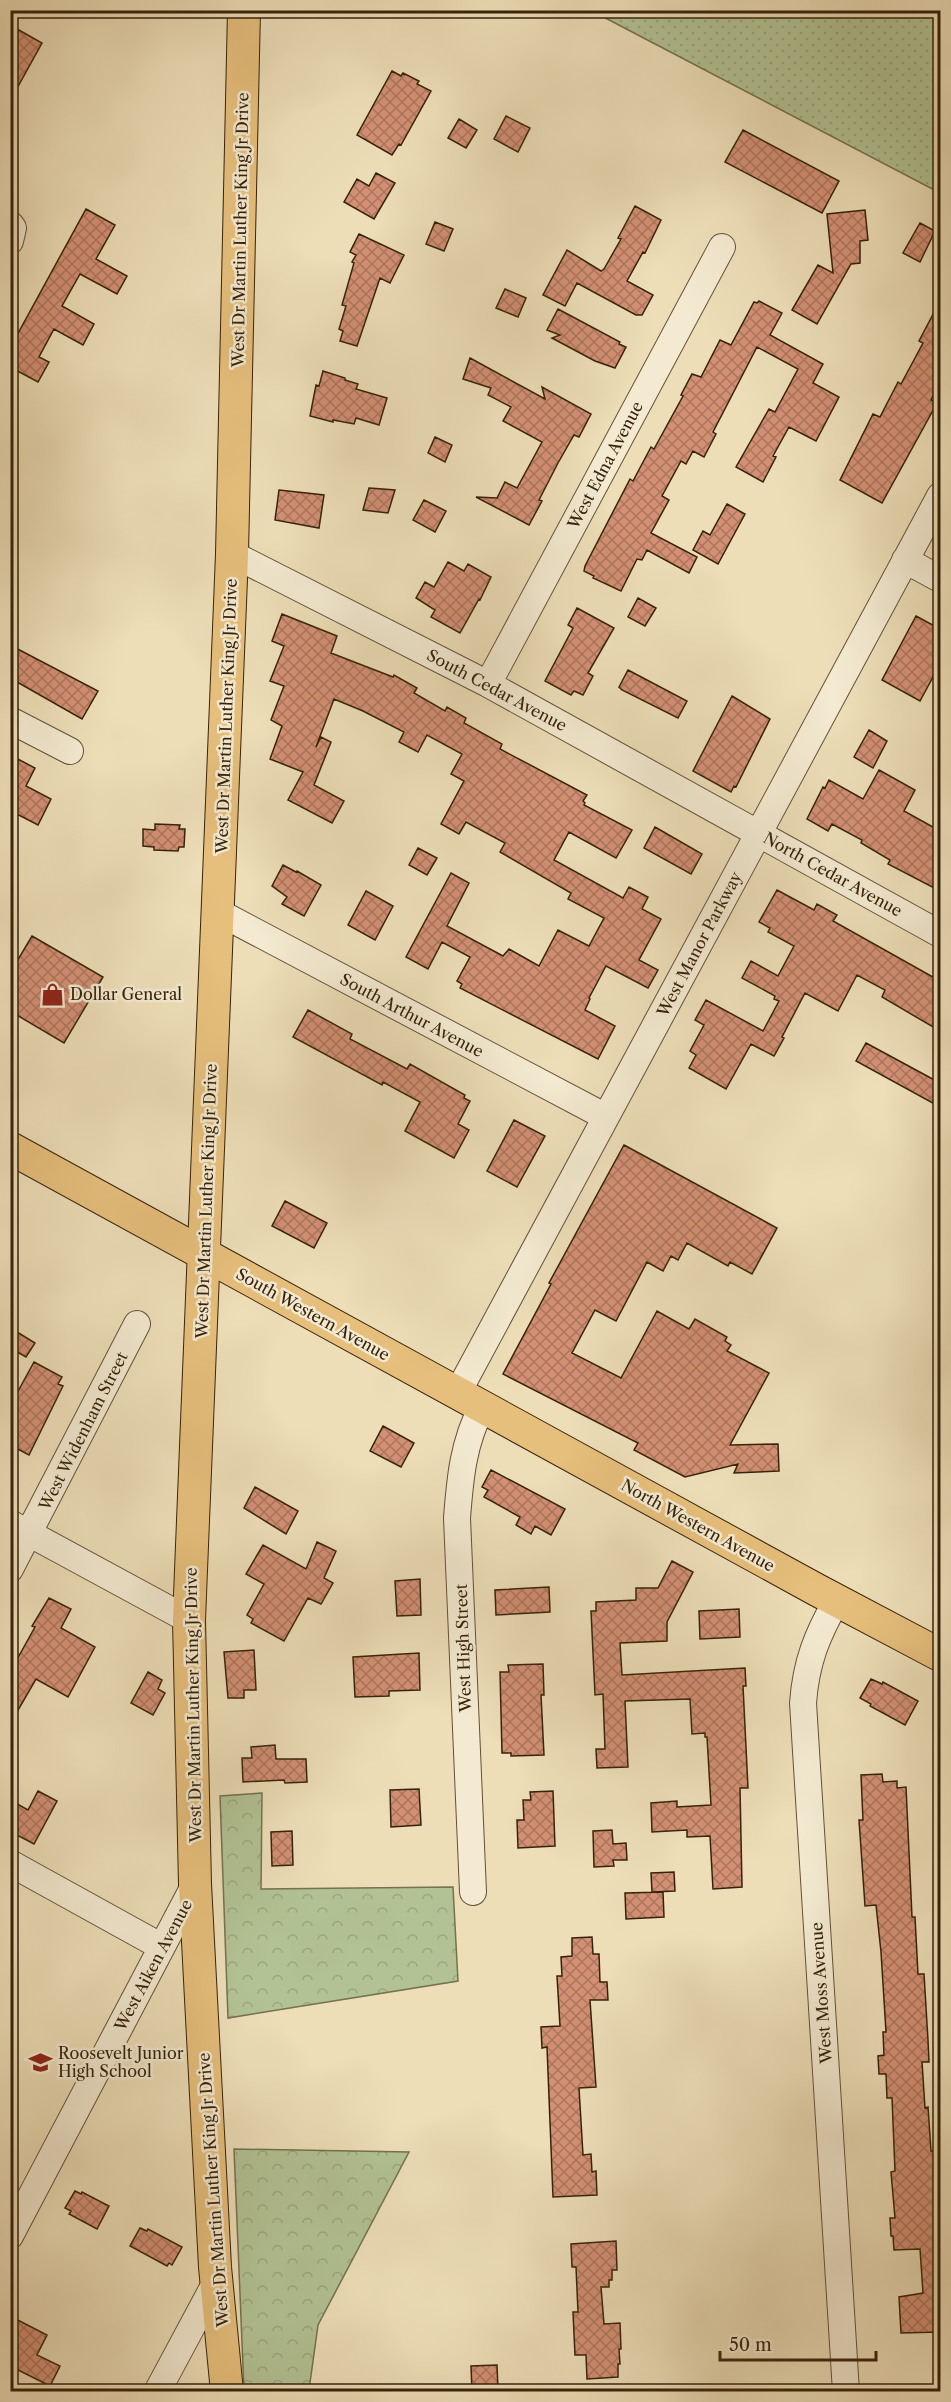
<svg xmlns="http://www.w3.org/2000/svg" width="951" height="2402" viewBox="0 0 951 2402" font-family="'Libre Caslon Text',serif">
<defs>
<pattern id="grass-dots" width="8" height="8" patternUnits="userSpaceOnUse" patternTransform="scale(1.5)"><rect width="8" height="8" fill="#b2c294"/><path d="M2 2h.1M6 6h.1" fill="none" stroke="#9aa67e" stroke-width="1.8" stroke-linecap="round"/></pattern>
<pattern id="forest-crowns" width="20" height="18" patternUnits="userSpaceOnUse" patternTransform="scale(1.5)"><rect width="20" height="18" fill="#b2c294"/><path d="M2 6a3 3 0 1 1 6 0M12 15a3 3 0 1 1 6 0" fill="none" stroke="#9aa67e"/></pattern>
<pattern id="building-cross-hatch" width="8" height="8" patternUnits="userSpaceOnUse" patternTransform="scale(1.5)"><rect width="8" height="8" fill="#d39074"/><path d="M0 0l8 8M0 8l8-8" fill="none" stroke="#ac755d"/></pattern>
</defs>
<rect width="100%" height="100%" fill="#eddeb8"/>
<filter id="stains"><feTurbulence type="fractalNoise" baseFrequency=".00333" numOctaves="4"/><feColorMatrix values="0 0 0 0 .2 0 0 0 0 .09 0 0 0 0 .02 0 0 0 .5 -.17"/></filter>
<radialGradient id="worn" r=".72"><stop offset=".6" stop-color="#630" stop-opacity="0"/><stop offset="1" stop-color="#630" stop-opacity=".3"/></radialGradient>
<!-- grass -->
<path fill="url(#grass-dots)" stroke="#74724f" stroke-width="1.5" d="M592,11h348v182l-304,-159z"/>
<!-- forest -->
<path fill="url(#forest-crowns)" stroke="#74724f" stroke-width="1.5" d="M262,1793l-1,96 192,-2 5,94 -230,37 -8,-222z
M234,2149l175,3 -91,173 -9,65 7,1h-72z"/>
<!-- building -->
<path fill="url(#building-cross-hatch)" stroke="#36220a" stroke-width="1.5" d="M10,25l32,18 -32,58z
M392,71l9,5 2,-3 16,8 -2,3 14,7 -30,54 -2,-1 -7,11 -35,-20z
M506,116l24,12 -12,24 -24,-13z
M459,119l18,11 -11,18 -18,-10z
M743,130l96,51 -17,32 -97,-51z
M376,173l19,10 -21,36 -30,-17 13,-23 12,7z
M635,206l26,14 -16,33 -2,-1 -16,29 26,14 -11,20h-6l-59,-32 -12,23 -22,-11 24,-45 34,21 3,-2 17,-30 -3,-1z
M86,209l29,16 -19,34 31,17 -10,18 -37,-20 -18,32 32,18 -11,21 -29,-16 -15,28 10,5 -11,20 -28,-15v-19z
M865,210l3,30 -8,1v22l-9,1 -34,60 -25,-14 26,-45 15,8 -6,-59z
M435,222l18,7 -9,22 -18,-7z
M920,223l15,8 -15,31 -17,-9z
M359,234l45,21 -14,28 -10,-5 -23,68 -17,-5 3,-10 -4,-2 7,-23 -4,-1 12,-42 -2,-1 4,-7 -6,-3z
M505,289l21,9 -8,19 -22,-9z
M759,301l23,12 -12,22 53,29 -10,19 26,14 -23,44 -27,-14 -16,29 3,1 -13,25 -27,-15 33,-58 6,3 23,-43 -41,-22 -44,85 3,2 -12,23 -11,-6 -7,13 -5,-3 -19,35 7,4 -18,33 46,24 -8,16 -42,-23 -5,10 -5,-1 -16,32 -28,-13 1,-2 -10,-5 1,-5 45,-87 3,2 18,-34 3,2 29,-53 -2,-1 11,-21 9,3 19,-37 11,5 23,-43 3,1z
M940,301v81l-9,18 6,3 -55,100 -42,-23 33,-66 7,3 18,-35 3,2 22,-41 -4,-2z
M558,309l62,33 -1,2 7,3 -11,21 -20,-7 -43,-23 8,-3 -13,-5z
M470,358l75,41 -3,-12 49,27 -12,23 -5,-2 -16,28 -19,37 3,1 -13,24 -53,-28 21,1 8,-16 12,6 25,-46 -39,-21 8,-14 -23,-12 3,-7 -28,-9z
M323,371l22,7v2l13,4 -2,5 31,9 -8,27 -23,-7 -2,6 -21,-4v2l-23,-6 6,-31 3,1z
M435,437l17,8 -7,17 -17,-9z
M369,488l26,2 -7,23 -25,-3z
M279,490l45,5 -5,33 -44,-8z
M424,500l22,11 -11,21 -22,-12z
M727,504l18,10 -27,50 -25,-14 10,-19 7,4z
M448,562l16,9 4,-7 23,13 -11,23 -1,-1 -19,34 -29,-16 4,-7 -19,-12 9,-16 9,5z
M638,598l18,10 -11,18 -17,-9z
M577,608l37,20 -26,45 5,3 -10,19 -9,-4 -3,4 -26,-14 28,-53 -5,-3z
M282,614l55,22 -6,17 62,24 1,-2 23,13 -3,5 31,18 2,-4 19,11 -2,5 38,21 -2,5 87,46 -4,6 2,2 -1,2 48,25 -16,28 -47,-26 -15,28 69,38 6,-11 19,10 -6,12 19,10 -22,41 19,10 -10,18 -42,-22 -17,32 1,1 -5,11 30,16 -17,33 -138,-71 2,-4 -5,-3 13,-24 -28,-15 -14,27 -22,-12 45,-84 18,10 -22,43 56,30 6,-7 30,17 19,-36 31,16 15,-28 -36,-19 3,-6 -71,-41 5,-9 -39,-21 -7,12 -18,-10 23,-43 -13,-7 11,-20 -35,-19 -9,17 -19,-10 5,-10 -41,-21 -29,-12 -18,48 5,-10 10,5 -17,43 30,16 -12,22 -44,-23 15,-28 -33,-13 12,-33 -11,-6 13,-34 -14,-5 14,-35 -12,-5z
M916,616l24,13v35l-20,37 -38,-21z
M10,645l88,46 -16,28 -72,-41z
M628,670l59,31 -9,17 -56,-28 -3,-3z
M732,696l38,23 -34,68 -2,-1 -3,6 -38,-21z
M869,730l18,11 -14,27 -19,-11z
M10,755l25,13 -9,18 25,13 -13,26 -25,-13 -3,4z
M879,770l36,20 -11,21 36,20v60l-52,-27 2,-4 -29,-17 1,-3 -30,-16 -4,7 -21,-12 16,-32 2,1 4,-8 34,19z
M155,824l25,1 -1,4h6l-1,18h-5l-1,4 -24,-1v-3l-11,-1v-17l12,1z
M655,827l47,27 -11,20 -47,-26z
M418,848l19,10 -10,17 -18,-10z
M283,865l13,7 1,-1 24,14 -17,31 -22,-12 5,-7 -15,-11z
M777,890l37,20 3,-6 20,11 -4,6 107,60v50l-58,-34 3,-7 -28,-15 -19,36 -33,-18 -23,44 2,1 -10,18 -23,-12 -25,45 -37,-21 7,-13 -6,-4 14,-26 -9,-5 11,-20 57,31 16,-30 -5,-2 1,-3 -33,-18 9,-17 27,15 16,-30 -26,-14 2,-4 -11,-6z
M366,891l27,15 -18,34 -27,-15z
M32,936l71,41 -39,66 -54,-32v-38z
M308,1010l44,24 -2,5 57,30 3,-5 55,31 -1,3 6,3 -12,23 11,6 -15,28 -49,-27 15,-29 -37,-20 -1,3 -89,-48z
M866,1043l74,40v24l-84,-46z
M514,1120l31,16 -28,51 -30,-16z
M624,1145l153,83 -25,46 -22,-12 -2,4 -41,-23 -9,17 -7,-4 -8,15 -16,-9 -31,59 -21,-11 -23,43 49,25 36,-67 32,18 6,-10 32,18 -2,4 6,4 -4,6 42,22 -39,72 48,-1 1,27 -45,2 4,-9 -53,13 -51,-27 4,-7 -135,-69 48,-90 -2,-1z
M285,1201l42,22 -13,25 -42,-22z
M17,1332l18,11 -9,14 -16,-9v-6z
M34,1362l28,15 -4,7 5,2 -34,69 -19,-10v-39z
M383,1426l31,17 -13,24 -31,-16z
M491,1470l74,39 -14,26 -16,-9 -4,8 -15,-9 4,-8 -36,-20 4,-7 -6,-3z
M255,1487l43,24 -12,23 -42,-26z
M317,1542l19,9 -12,27 9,5 -12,21 -13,-6 -24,43 -33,-18 2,-4 -6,-4 17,-31 -18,-10 17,-29 43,24z
M672,1561l21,11 -26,50v19l-47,2 2,32 123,-7 1,18h-3l5,102h-8l2,99 -29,2 -3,-53 -23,1v-7l-35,2 -1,-29 26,-2v6l34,-2 -4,-68h-2v-4l-13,1 -2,-35 -65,2 3,66 -31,1 -1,-19h9l-2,-55 -8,1 -4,-84h5v-9l40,-2v-12h22z
M420,1579l1,36 -24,1 -2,-35z
M549,1587l1,25 -54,3 -1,-25z
M49,1598l22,11 -10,19 34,19 -27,50 -32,-18 -26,45v-52l25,-45 -3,-1z
M739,1609l1,28 -40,2 -1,-28z
M254,1650l2,40h-12v8h-16l-4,-46z
M419,1653l1,37 -31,1v5l-34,1 -2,-40z
M543,1664l1,31h-3l3,60 -33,1v-3h-9l-2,-81h9l-1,-7z
M148,1672l14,8 -4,9 7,4 -12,22 -22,-12z
M871,1679l11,5 1,-2 35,19 -13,24 -35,-19 1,-2 -11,-6z
M275,1745l1,14h30l1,23 -22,1 -1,-3 -41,2 -1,-24h10l-1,-11z
M882,1774l1,8 14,-1v7l9,-1 6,130h3l3,57h6l4,66 1,22h-7l3,46 3,-1 3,44h9v97h-3v13l3,71 -39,1 -2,-36 24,-4 -3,-44 -26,1 -1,-14h-2l-1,-18h5l-4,-46 4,-1 -3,-73h-5l-1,-24h-7l-1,-18 6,-1 -1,-23h3l-5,-80 -5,-47 -11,1 -6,-86h4l-2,-45z
M419,1789l2,36 -30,2 -1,-37z
M38,1791l19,10 -23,43 -19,-10 3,-5 -8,-5v-24l18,10z
M553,1791l2,55 -37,2 -1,-28h7l-1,-20h8l-1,-8z
M612,1830l1,14 13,-1 1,17h-14l1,6 -20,1 -1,-36z
M292,1831l1,34 -21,1 -1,-34z
M674,1872l1,19 -23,1 -1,-19z
M663,1892l1,25 -38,2 -1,-26z
M592,1937l1,17h6l1,28h7l1,18h-18l6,87 -17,1 4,67 8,-1 1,18 4,-1 1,24 -44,2 -6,-150 -5,1 -1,-21 19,-1 -3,-50h5l-1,-19 11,-1v-18z
M75,2191l6,3 1,-2 27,14 -12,23 -28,-15 2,-3 -6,-3z
M140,2228l7,3 1,-2 34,18 -10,18 -3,-2 -2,3 -37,-20z
M616,2241l1,29h-5v10h-3v7h-8l3,37 16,-1 1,26h-2l1,15h-2v13l-31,2 -1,-24h-11l-2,-43h5l-2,-45h-4l-1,-23z
M10,2316l37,19 -10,20 23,11 -10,20 -40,-20z
M497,2365l1,25 -26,1 -1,-25z"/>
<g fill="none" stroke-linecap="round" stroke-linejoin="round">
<defs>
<path id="minor" d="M10,224l3,4 -3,13
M232,554l256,130 452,250
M905,560l35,19
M488,684l234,-437
M10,720l60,31
M218,912l388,205
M457,1394l483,-898
M10,1523l179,97
M10,1569l127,-245
M837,1600c-20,35 -31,62 -34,103l43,689
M10,1863l152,84
M473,1892l-16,-374c3,-39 6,-75 25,-111
M10,2236l185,-352
M157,2392l60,-112"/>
<path id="major" d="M10,1148l807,442 123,65
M227,2392l-12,-125 -20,-383 -6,-264 43,-1066 12,-544"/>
</defs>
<!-- minor casing -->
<use href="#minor" stroke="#645136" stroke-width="28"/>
<!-- major casing -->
<use href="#major" stroke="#36220a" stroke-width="34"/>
<!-- minor -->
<use href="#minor" stroke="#f3ead1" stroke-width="26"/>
<!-- major -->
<use href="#major" stroke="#e6bf7c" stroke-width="32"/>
</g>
<!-- icons -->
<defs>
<symbol id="shop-bare" viewBox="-9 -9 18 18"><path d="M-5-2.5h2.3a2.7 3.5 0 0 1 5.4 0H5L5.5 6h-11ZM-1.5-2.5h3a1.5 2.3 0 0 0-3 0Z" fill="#8f2418" stroke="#f3ead1" stroke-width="2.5" paint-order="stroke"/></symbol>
<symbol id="school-bare" viewBox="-9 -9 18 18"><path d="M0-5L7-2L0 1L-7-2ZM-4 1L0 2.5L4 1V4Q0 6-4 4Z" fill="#8f2418" stroke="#f3ead1" stroke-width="2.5" paint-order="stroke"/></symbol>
</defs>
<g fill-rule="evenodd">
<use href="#shop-bare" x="36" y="978" width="33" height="33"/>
<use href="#school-bare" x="24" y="2046" width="33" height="33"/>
</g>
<g text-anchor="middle" stroke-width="5" stroke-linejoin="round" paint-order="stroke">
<!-- street labels -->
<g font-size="16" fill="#36220a" stroke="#f3ead1">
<text transform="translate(240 230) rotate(-89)" y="6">West Dr Martin Luther King Jr Drive</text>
<text transform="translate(605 465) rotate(-62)" y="6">West Edna Avenue</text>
<text transform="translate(497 690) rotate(28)" y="6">South Cedar Avenue</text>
<text transform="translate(226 716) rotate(-88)" y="6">West Dr Martin Luther King Jr Drive</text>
<text transform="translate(833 874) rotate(29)" y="6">North Cedar Avenue</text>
<text transform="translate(699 944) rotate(-62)" y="6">West Manor Parkway</text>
<text transform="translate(412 1015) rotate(28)" y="6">South Arthur Avenue</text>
<text transform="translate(206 1201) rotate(-88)" y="6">West Dr Martin Luther King Jr Drive</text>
<text transform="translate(313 1314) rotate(29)" y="6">South Western Avenue</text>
<text transform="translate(83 1431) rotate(-63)" y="6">West Widenham Street</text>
<text transform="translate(698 1525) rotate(29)" y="6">North Western Avenue</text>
<text transform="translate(463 1648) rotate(-92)" y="6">West High Street</text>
<text transform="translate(193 1705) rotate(-91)" y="6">West Dr Martin Luther King Jr Drive</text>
<text transform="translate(153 1965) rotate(-62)" y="6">West Aiken Avenue</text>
<text transform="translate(821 1993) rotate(-94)" y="6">West Moss Avenue</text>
<text transform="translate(213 2190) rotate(-94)" y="6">West Dr Martin Luther King Jr Drive</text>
</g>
<!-- poi labels -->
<g font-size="16" fill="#36220a" stroke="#f3ead1" text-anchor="start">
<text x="70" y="1000">Dollar General</text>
<text x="58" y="2059">Roosevelt Junior<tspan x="58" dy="18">High School</tspan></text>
</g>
</g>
<!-- margin -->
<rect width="951" height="2402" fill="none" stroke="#eddeb8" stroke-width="36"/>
<rect x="12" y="12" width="927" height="2378" fill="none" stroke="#36220a" stroke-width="3"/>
<rect x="18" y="18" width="915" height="2366" fill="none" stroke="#36220a" stroke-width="1.5"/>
<!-- scale -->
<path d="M720 2351v9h156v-9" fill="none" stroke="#36220a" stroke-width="3"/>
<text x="729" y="2351" font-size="18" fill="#36220a" stroke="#f3ead1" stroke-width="4.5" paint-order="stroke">50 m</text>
<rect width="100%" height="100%" filter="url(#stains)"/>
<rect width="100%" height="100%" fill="url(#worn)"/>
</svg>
